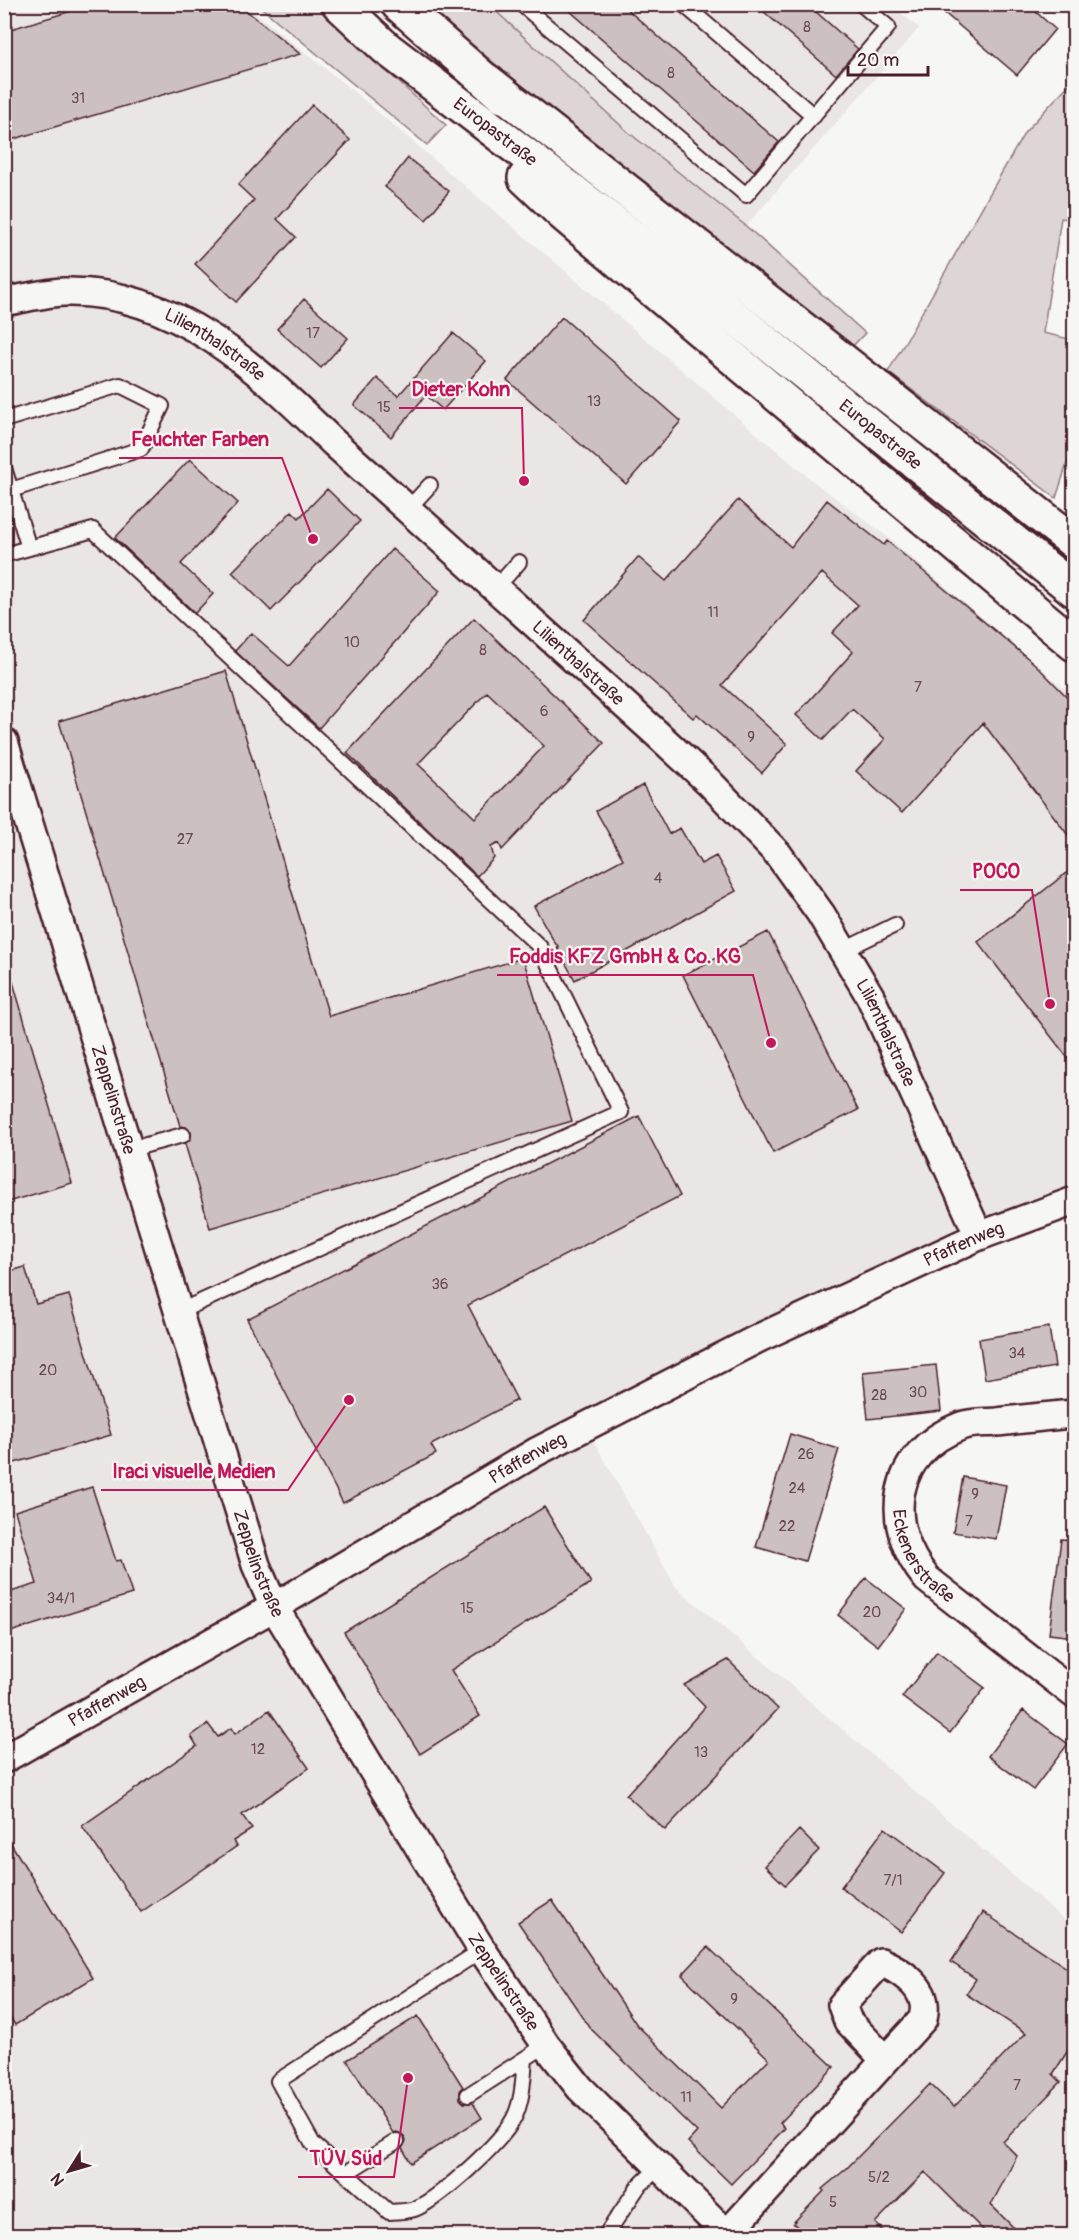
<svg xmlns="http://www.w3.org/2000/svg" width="1079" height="2240" viewBox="0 0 1079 2240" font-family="Pangolin,sans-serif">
<rect width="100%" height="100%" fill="#f6f6f2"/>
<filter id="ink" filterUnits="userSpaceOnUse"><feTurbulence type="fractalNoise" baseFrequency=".0167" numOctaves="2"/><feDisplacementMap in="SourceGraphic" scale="12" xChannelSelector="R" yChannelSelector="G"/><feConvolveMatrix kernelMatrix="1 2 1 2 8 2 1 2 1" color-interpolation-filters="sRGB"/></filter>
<g filter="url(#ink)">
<!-- built -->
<path fill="#e9e6e3" d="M5,5h240l107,85 458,389 75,56 189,162v491l-126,49 -174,78 -194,102 95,169 399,342v307h-1069z
M489,5h402l28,23 -173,198 -118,-94z"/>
<!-- green -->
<path fill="#ddd6d5" stroke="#947a80" stroke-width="1.5" d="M258,5h56l132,120 -19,20z
M426,5h63l139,127 118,94 119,107 -17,18 -258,-206z
M1074,79v141l-13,-2 -18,115 31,7v102l-18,56 -168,-126 137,-240z"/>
<!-- building -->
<path fill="#ccc1c0" stroke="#4a1f2b" stroke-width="1.5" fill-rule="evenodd" d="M95,4h143l62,50 -296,88v-111z
M562,4h59l158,138 -25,29z
M755,4h52l51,45 -22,26z
M934,4h93l28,25 -38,46z
M312,105l38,35 -73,79 19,18 -60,65 -41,-38 59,-64 -16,-15z
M408,158l41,33 -23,29 -41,-33z
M304,299l44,39 -27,30 -44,-39z
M562,317l119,104 -55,63 -119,-104z
M453,333l33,28 -43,49 -17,-15 -35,42 -37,-32 23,-27 21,18z
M190,459l48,44 -57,61 32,30 -18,19 -80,-75z
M327,489l33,32 -89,90 -39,-39 60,-61 7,7z
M738,500l53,47 36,-47 57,45 3,-4 149,124 38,39v139l-91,-120 -81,90 -46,-42 29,-32 -33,-30 -29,31 -27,-25 57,-63 -21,-19 26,-28 -36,-32 -100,112 65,59 -25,29 -65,-59 -4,4 -109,-98 54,-63 28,24z
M392,549l48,42 -121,137 -84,-77 16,-18 38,33z
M474,618l130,125 -102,107 -3,-7 -8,4 3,11 -17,18 -130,-123zM487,692l57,54 -69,72 -57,-54z
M226,671l103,345 194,-58 49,163 -362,107 -25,-84 6,-6v-6l-5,-5 -6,-1 -121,-405z
M643,785l26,49 11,-6 21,36 15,-8 20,35 -161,89 -18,-32 2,-1 -4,-4 -21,-37 89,-47 -27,-48z
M1074,867v199l-96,-124z
M768,932l90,178 -85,43 -90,-178z
M10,972l62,211 -68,20v-230z
M639,1116l41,80 -212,109 49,95 -86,45 5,9 -93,49 -96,-184z
M25,1267l11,37 33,-9 42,140 -107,31v-193z
M1049,1327l6,40 -70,12 -6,-40z
M936,1365l5,46 -73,8 -5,-47z
M790,1434l49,15 -34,112 -49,-14z
M963,1477l43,8 -10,54 -43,-7z
M92,1487l24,74 5,-1 11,34 -128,40v-40l33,-10 -22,-73z
M544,1507l47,76 -140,87 29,46 -60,38 -76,-122z
M1061,1539l13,1v97l-25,-3z
M866,1578l40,31 -28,37 -40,-31z
M937,1652l48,36 -35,45 -48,-36z
M728,1660l50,49 -113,121 -39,-35 79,-88 -21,-22z
M269,1710l40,58 -67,47 10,14 -19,12 4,5 -96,66 -59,-86 115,-80 -6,-10 17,-12 10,13 13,-9 4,6z
M1023,1710l45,34 -35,46 -45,-34z
M885,1828l60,45 -44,59 -60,-45z
M799,1830l20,20 -34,35 -20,-19z
M4,1832l89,146 -78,47 -11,-17z
M552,1900l85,125 84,83 48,-49 -87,-84 26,-28 126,120 -54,56 5,5 -54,56 -43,-42 9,-10 -107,-104 -72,-106z
M983,1912l91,61v68l-21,33 8,8 -58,60 14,14 -26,49 30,30h-33l-63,-63 -50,51 12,12h-81l-13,-12 31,-32 -2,-2 24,-20 84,-85 24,23 72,-74 -60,-39 10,-15 -25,-17z
M418,2016l45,71 -3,4v8l4,4h9l9,15 -71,45 -9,-15 4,-7 -2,-5 -7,-4 -4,1 -46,-73z"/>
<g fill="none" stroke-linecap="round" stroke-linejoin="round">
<defs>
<path id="lane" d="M521,4l225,191 142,-168 -27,-23
M683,4l131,112
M4,420l116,-35 42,21 -21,43 -130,41
M4,468l25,80
M408,509l22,-24
M4,555l89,-25 447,417 81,165 -443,200
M496,588l23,-26
M844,950l51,-25
M128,1150l55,-15
M482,1950l-204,131 35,63 76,68c9,-1 20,0 28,-4 26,-13 84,-65 97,-90 9,-18 9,-39 11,-59
M468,2095l78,-50
M346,2173l51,-32
M605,2236l33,-49 21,-20"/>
<g id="street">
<path id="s1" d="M4,302c20,-4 40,-9 60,-10 111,-3 195,78 269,150l323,291 53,49 69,72 43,60 49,82 109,240"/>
<path id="s2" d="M4,742l252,823 18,42 145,240 63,103 64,95 34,43 149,148"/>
<path id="s3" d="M1074,1414c-25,2 -51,5 -77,8 -12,1 -26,0 -36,4 -71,27 -79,99 -34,153l147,115"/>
<path id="s4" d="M4,1759l270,-152 262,-155 223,-114 220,-102 95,-35"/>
<path d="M727,2234l196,-215c1,-5 2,-10 1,-15 -2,-20 -27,-35 -43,-42l-39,43 6,16 37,39"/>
</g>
<g id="highway">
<path id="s5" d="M339,4l47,44 299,229 389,313"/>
<path d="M398,4l105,92"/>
<path d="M487,81l587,461"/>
<path d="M525,178l38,36 157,133 354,297"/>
</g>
</defs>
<!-- lane casing -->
<use href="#lane" stroke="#4a1f2b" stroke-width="18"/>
<!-- street casing -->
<use href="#street" stroke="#4a1f2b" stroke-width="32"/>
<!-- highway casing -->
<use href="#highway" stroke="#4a1f2b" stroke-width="38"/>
<!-- lane -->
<use href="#lane" stroke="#f6f6f2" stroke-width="14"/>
<!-- street -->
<use href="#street" stroke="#f6f6f2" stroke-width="27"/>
<!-- highway -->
<use href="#highway" stroke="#f6f6f2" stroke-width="33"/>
</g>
</g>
<g text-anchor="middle" stroke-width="4.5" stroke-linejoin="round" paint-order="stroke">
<!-- number labels -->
<g font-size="15" fill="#6a4850">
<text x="807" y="32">8</text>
<text x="671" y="78">8</text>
<text x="78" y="103">31</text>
<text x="313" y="338">17</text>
<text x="594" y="406">13</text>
<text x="384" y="412">15</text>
<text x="713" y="617">11</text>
<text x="352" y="647">10</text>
<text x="483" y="655">8</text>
<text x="918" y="692">7</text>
<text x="544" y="716">6</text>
<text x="751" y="742">9</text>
<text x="185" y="844">27</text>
<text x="658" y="883">4</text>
<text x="440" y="1289">36</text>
<text x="1017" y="1358">34</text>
<text x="48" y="1375">20</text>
<text x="918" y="1397">30</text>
<text x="879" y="1400">28</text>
<text x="806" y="1459">26</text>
<text x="797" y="1493">24</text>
<text x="975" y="1499">9</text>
<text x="969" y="1526">7</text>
<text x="787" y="1531">22</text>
<text x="61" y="1603">34/1</text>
<text x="467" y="1613">15</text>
<text x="872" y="1617">20</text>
<text x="258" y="1754">12</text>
<text x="701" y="1757">13</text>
<text x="893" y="1885">7/1</text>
<text x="734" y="2004">9</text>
<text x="1017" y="2090">7</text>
<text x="686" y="2102">11</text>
<text x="879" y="2182">5/2</text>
<text x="833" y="2207">5</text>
</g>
<!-- street labels -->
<g font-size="18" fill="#4a1f2b" stroke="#f6f6f2">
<text dy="6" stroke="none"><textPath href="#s5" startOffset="202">Europastraße</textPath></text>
<text dy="6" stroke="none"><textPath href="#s1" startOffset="224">Lilienthalstraße</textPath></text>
<text dy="6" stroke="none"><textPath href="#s5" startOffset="692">Europastraße</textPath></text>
<text dy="6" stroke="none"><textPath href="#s1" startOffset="708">Lilienthalstraße</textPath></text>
<text dy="6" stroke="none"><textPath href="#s1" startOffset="1194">Lilienthalstraße</textPath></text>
<text dy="6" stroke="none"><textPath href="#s2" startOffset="374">Zeppelinstraße</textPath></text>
<text dy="6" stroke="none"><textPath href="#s4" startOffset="1090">Pfaffenweg</textPath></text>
<text dy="6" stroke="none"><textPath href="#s4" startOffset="604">Pfaffenweg</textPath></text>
<text dy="6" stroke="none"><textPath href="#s3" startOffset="279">Eckenerstraße</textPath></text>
<text dy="6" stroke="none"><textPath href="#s2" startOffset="860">Zeppelinstraße</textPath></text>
<text dy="6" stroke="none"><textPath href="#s4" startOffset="118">Pfaffenweg</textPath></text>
<text dy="6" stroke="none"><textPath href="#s2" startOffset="1346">Zeppelinstraße</textPath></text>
</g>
</g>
<!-- callouts -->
<path fill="none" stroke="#c2185b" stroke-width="2" d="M524 481L522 408H399M313 539L282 458H119M1050 1004L1032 890H960M771 1043L753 975H497M349 1400L288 1490H101M408 2078L394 2177H298"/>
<g fill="#c2185b" stroke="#f6f6f2" stroke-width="2">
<circle cx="524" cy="481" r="6"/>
<circle cx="313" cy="539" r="6"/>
<circle cx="1050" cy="1004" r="6"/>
<circle cx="771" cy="1043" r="6"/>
<circle cx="349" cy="1400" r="6"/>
<circle cx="408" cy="2078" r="6"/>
</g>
<g font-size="20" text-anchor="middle" font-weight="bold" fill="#c2185b" stroke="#f6f6f2" stroke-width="4.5" stroke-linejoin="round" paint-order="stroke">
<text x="461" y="396">Dieter Kohn</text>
<text x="200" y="446">Feuchter Farben</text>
<text x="996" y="878">POCO</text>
<text x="625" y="963">Foddis KFZ GmbH &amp; Co. KG</text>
<text x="194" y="1478">Iraci visuelle Medien</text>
<text x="346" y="2165">TÜV Süd</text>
</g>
<!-- margin -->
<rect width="1079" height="2240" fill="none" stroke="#f6f6f2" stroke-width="24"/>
<rect x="12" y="12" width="1055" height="2216" fill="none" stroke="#4a1f2b" stroke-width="2" filter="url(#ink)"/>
<!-- north arrow -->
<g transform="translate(69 2171) rotate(233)" stroke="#f6f6f2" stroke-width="4.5" paint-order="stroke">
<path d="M0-4.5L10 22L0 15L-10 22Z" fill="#4a1f2b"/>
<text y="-9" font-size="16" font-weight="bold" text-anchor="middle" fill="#4a1f2b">N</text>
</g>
<!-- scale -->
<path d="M848 66v9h80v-9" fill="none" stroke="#4a1f2b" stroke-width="3"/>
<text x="857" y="66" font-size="18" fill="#4a1f2b" stroke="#f6f6f2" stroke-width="4.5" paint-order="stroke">20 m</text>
</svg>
